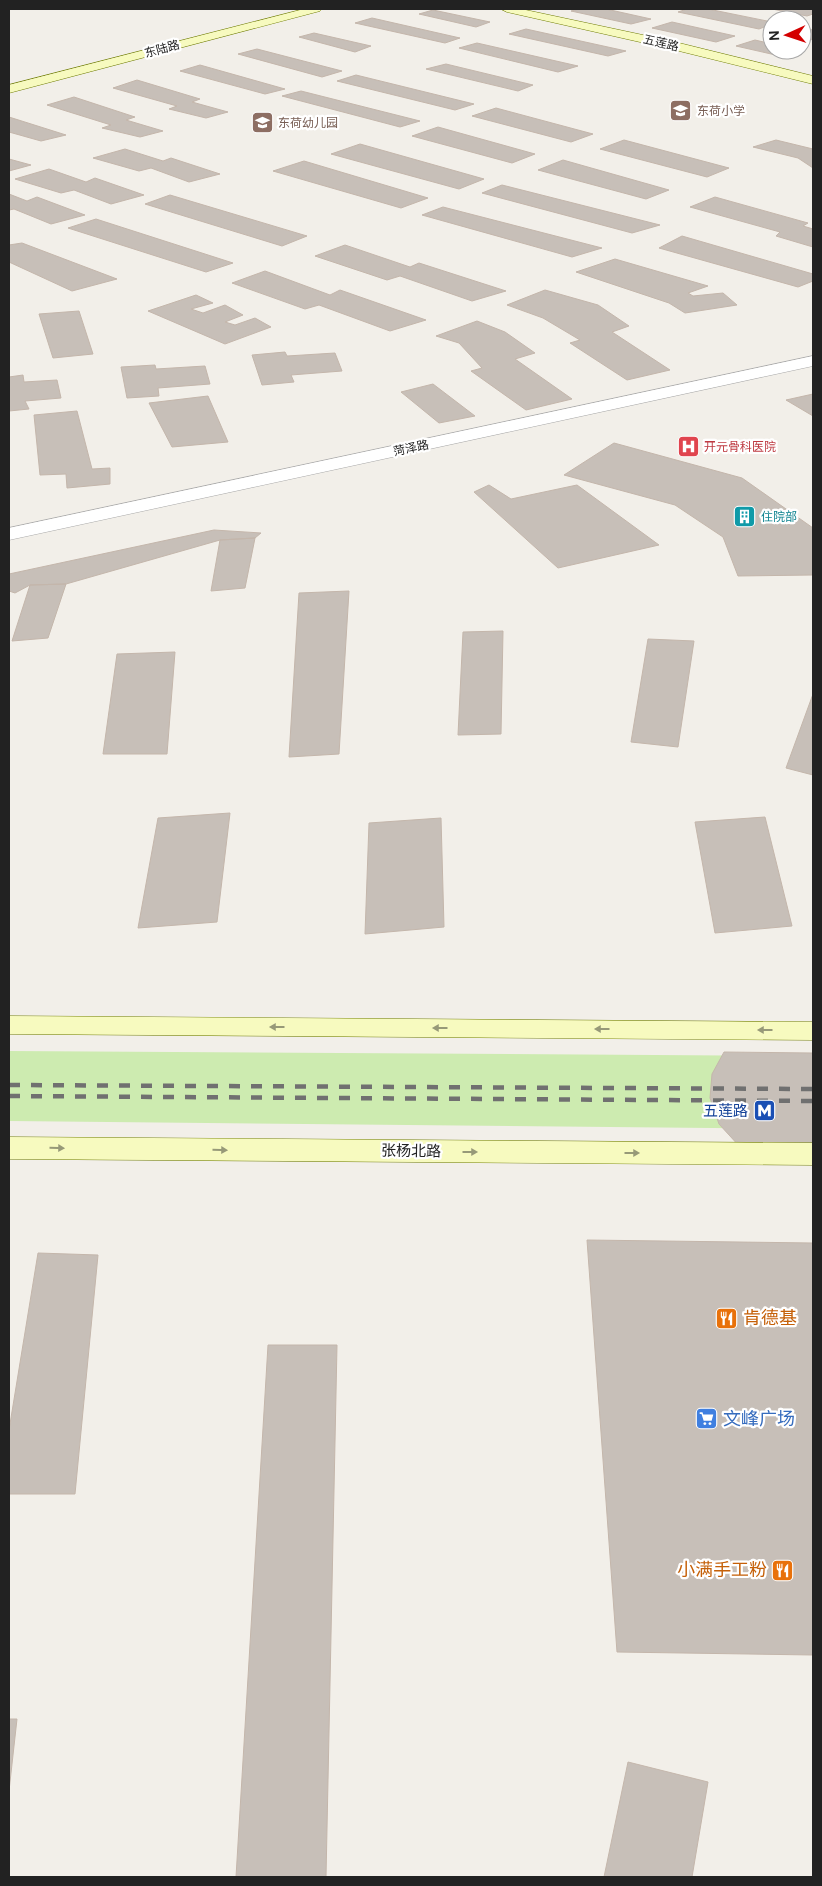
<svg xmlns="http://www.w3.org/2000/svg" width="822" height="1886" viewBox="0 0 822 1886" font-family="'DM Sans','Noto Sans SC',sans-serif">
<rect width="100%" height="100%" fill="#f2efe9"/>
<!-- grass -->
<path fill="#cdebb0" d="M9,1051l804,5v73l-804,-8z"/>
<!-- building -->
<path fill="#c7bfb8" stroke="#c4b6ab" d="M579,9h27l45,10 -20,5 -60,-13z
M687,9h21l64,13v2l-13,5 -81,-17z
M772,9h41v5l-6,2z
M433,10l57,12 -14,5 -57,-13z
M372,18l88,20 -15,5 -90,-20z
M672,22l63,14 -19,6 -64,-14z
M802,28l11,2v10l-11,-3z
M526,29l100,22 -18,5 -99,-22z
M314,33l57,13 -16,6 -56,-15z
M755,40l17,4v6h27l-19,6 -44,-10z
M477,43l101,23 -20,6 -99,-24z
M257,49l85,22 -20,6 -84,-23z
M446,64l87,21 -15,6 -92,-22z
M200,65l85,24 -20,5 -85,-23z
M356,75l118,29 -19,6 -118,-29z
M137,80l63,19 -8,3 36,10 -22,6 -37,-9 8,-3 -64,-18z
M301,91l119,30 -20,6 -118,-31z
M74,97l61,20 -9,3 37,11 -23,6 -38,-9 9,-3 -64,-20z
M496,108l97,26 -22,8 -99,-26z
M9,117l57,18 -25,6 -32,-9z
M438,127l97,27 -23,9 -100,-27z
M624,140l105,28 -22,9 -107,-28z
M776,140l37,9v19l-15,-10 -45,-11z
M360,144l124,35 -25,10 -128,-35z
M125,149l38,12 8,-3 49,16 -31,8 -38,-14 -12,3 -46,-13z
M9,159l22,6 -22,6z
M563,160l106,30 -23,9 -108,-29z
M304,161l124,37 -27,10 -128,-37z
M49,169l37,13 9,-4 49,17 -33,9 -37,-14 -13,3 -46,-14z
M502,185l158,40 -28,8 -150,-40z
M9,194l18,7 10,-4 48,18 -34,9 -37,-15 -5,1z
M170,195l137,41 -25,10 -137,-42z
M715,197l93,26 -5,3 10,3v18l-37,-11 4,-4 -90,-25z
M443,207l159,41 -30,9 -150,-42z
M96,219l137,44 -27,9 -138,-44z
M682,236l131,38v7l-15,6 -139,-39z
M22,243l95,36 -45,12 -63,-29v-17z
M345,245l65,22 9,-4 87,28 -34,10 -72,-25 -13,4 -72,-24z
M615,259l93,27 -20,7 5,3 30,-3 14,12 -52,8 -16,-10 -93,-31z
M265,271l65,24 10,-5 86,30 -36,11 -71,-26 -14,4 -73,-26z
M545,290l53,15 31,21 -17,6 58,38 -43,10 -57,-37 10,-3 -37,-22 -36,-13z
M196,295l17,8 -22,6 12,4 22,-8 18,10 -18,7 10,3 20,-7 16,9 -46,17 -77,-33z
M79,311l14,43 -40,4 -14,-44z
M477,321l28,11 30,21 -20,6 57,40 -46,11 -55,-39 11,-3 -23,-25 -23,-7z
M285,352l2,4 48,-3 7,18 -51,4 3,7 -32,3 -10,-30z
M155,365l1,4 49,-3 5,18 -52,4 1,8 -32,2 -6,-31z
M23,375l1,7 33,-2 4,18 -36,3 4,8 -20,2v-34z
M433,384l42,32 -36,7 -38,-31z
M813,394v22l-27,-16z
M208,396l20,46 -56,5 -23,-44z
M77,411l15,58 18,-1v16l-43,4 -1,-14 -26,1 -6,-60z
M614,443l128,35 71,50v47l-75,1 -15,-39 -48,-32 -111,-30z
M489,485l22,14 66,-14 82,60 -101,23 -84,-76z
M214,530l47,3 -6,5 -35,2 -154,44 -36,1 -15,8 -6,-2v-17z
M255,538l-10,50 -34,3 9,-51z
M66,584l-18,54 -36,3 18,-56z
M349,591l-10,163 -50,3 10,-164z
M503,631l-2,103 -43,1 5,-103z
M648,639l46,2 -16,106 -47,-5z
M175,652l-8,102h-64l14,-100z
M813,694v81l-27,-7z
M230,813l-13,109 -79,6 20,-110z
M765,817l27,109 -77,7 -20,-111z
M441,818l3,109 -79,7 4,-111z
M724,1052l89,1v94h-73l-21,-23 -9,-26 2,-24z
M587,1240l226,3v412l-196,-3z
M38,1253l60,2 -23,239h-66v-64z
M268,1345h69l-11,532h-90z
M9,1719h8l-8,72z
M628,1762l80,20 -16,95h-88z"/>
<g fill="none" stroke-linecap="round" stroke-linejoin="round">
<defs>
<path id="street" d="M813,356v10l-804,174v-12z"/>
<path id="secondary" d="M304,9h18l-2,2 -311,82v-8z
M501,9h20l150,32 142,35v8l-142,-35 -164,-37z
M9,1016l804,6v18l-804,-6z
M9,1137l804,6v22l-804,-6z"/>
</defs>
<!-- street casing -->
<use href="#street" stroke="#a9a9a9" stroke-width="1"/>
<!-- secondary casing -->
<use href="#secondary" stroke="#707d05" stroke-width="1"/>
<!-- street -->
<use href="#street" fill="#fff" fill-rule="evenodd"/>
<!-- secondary -->
<use href="#secondary" fill="#f7fabf" fill-rule="evenodd"/>
<!-- rail -->
<path stroke="#707070" stroke-width="4.5" stroke-dasharray="11 11" stroke-linecap="butt" d="M9,1085l804,4
M9,1096l804,5"/>
</g>
<!-- one-way arrows -->
<defs><path id="oneway-solid" d="M-6-.8H1V-3.2L6.5 0L1 3.2V.8H-6Z" transform="scale(1.25)"/></defs>
<g fill="#979978">
<use href="#oneway-solid" transform="translate(277 1027) rotate(-180)"/>
<use href="#oneway-solid" transform="translate(440 1028) rotate(-180)"/>
<use href="#oneway-solid" transform="translate(602 1029) rotate(-180)"/>
<use href="#oneway-solid" transform="translate(765 1030) rotate(-180)"/>
<use href="#oneway-solid" transform="translate(57 1148) rotate(1)"/>
<use href="#oneway-solid" transform="translate(220 1150) rotate(1)"/>
<use href="#oneway-solid" transform="translate(470 1152)"/>
<use href="#oneway-solid" transform="translate(632 1153)"/>
</g>
<!-- icons -->
<defs>
<symbol id="school-square" viewBox="-11 -11 22 22"><rect x="-9" y="-9" width="18" height="18" rx="4" fill="#8d6e63" stroke="#fff"/><path d="M0-5L7-2L0 1L-7-2ZM-4 1L0 2.5L4 1V4Q0 6-4 4Z" fill="#fff"/></symbol>
<symbol id="hospital-square" viewBox="-11 -11 22 22"><rect x="-9" y="-9" width="18" height="18" rx="4" fill="#e0444e" stroke="#fff"/><path d="M-5-5h3v3.5h4V-5h3V5h-3V1.5h-4V5h-3Z" fill="#fff"/></symbol>
<symbol id="building-square" viewBox="-11 -11 22 22"><rect x="-9" y="-9" width="18" height="18" rx="4" fill="#0f9aa8" stroke="#fff"/><path d="M-4-6H4V6H1V3H-1V6H-4ZM-2.5-4.3h1.7v1.8h-1.7ZM.8-4.3h1.7v1.8H.8ZM-2.5-1h1.7V.8h-1.7ZM.8-1h1.7V.8H.8Z" fill="#fff"/></symbol>
<symbol id="metro-square" viewBox="-11 -11 22 22"><rect x="-9" y="-9" width="18" height="18" rx="4" fill="#1a4fb4" stroke="#fff"/><path d="M-5.5 5V-5H-3L0 0L3-5H5.5V5H3V-.5L0 4L-3-.5V5Z" fill="#fff"/></symbol>
<symbol id="restaurant-square" viewBox="-11 -11 22 22"><rect x="-9" y="-9" width="18" height="18" rx="4" fill="#e8710a" stroke="#fff"/><path d="M-5-6h1v4h1v-4h1v4h1v-4h1v5L-1.5 .5V6h-2V.5L-5-1ZM5-6V6H3V1.5H1.5Q1.5-4 5-6Z" fill="#fff"/></symbol>
<symbol id="supermarket-square" viewBox="-11 -11 22 22"><rect x="-9" y="-9" width="18" height="18" rx="4" fill="#3f7fe0" stroke="#fff"/><path d="M-6-5.5h2.5l.6 2H6L4.5 2H-2.5L-4.4-4H-6ZM-1.5 3.2a1.3 1.3 0 1 0 .1 0ZM3 3.2a1.3 1.3 0 1 0 .1 0Z" fill="#fff"/></symbol>
</defs>
<g fill-rule="evenodd">
<use href="#school-square" x="668" y="98" width="25" height="25"/>
<use href="#school-square" x="250" y="110" width="25" height="25"/>
<use href="#hospital-square" x="676" y="434" width="25" height="25"/>
<use href="#building-square" x="732" y="504" width="25" height="25"/>
<use href="#metro-square" x="752" y="1098" width="25" height="25"/>
<use href="#restaurant-square" x="714" y="1306" width="25" height="25"/>
<use href="#supermarket-square" x="694" y="1406" width="25" height="25"/>
<use href="#restaurant-square" x="770" y="1558" width="25" height="25"/>
</g>
<g text-anchor="middle" stroke-width="4.5" stroke-linejoin="round" paint-order="stroke">
<!-- far-street labels -->
<g font-size="12" fill="#222" stroke="#fff">
<text transform="translate(661 43) rotate(13)" y="4">五莲路</text>
<text transform="translate(162 49) rotate(-15)" y="4">东陆路</text>
<text transform="translate(411 448) rotate(-12)" y="4">菏泽路</text>
</g>
<!-- far-education labels -->
<g font-size="12" fill="#785e54" stroke="#fff" text-anchor="start">
<text x="697" y="115">东荷小学</text>
<text x="278" y="127">东荷幼儿园</text>
</g>
<!-- far-health labels -->
<g font-size="12" fill="#be3a42" stroke="#fff" text-anchor="start">
<text x="704" y="451">开元骨科医院</text>
</g>
<!-- far-culture labels -->
<g font-size="12" fill="#0d838f" stroke="#fff" text-anchor="start">
<text x="761" y="521">住院部</text>
</g>
<!-- transit labels -->
<g font-size="15" fill="#164399" stroke="#fff" text-anchor="end">
<text x="748" y="1116">五莲路</text>
</g>
<!-- street labels -->
<g font-size="15" fill="#222" stroke="#fff">
<text transform="translate(411 1151) rotate(1)" y="5">张杨北路</text>
</g>
<!-- near-food labels -->
<g font-size="18" fill="#c56008" stroke="#fff" text-anchor="start">
<text x="743" y="1324">肯德基</text>
<text x="767" y="1576" text-anchor="end">小满手工粉</text>
</g>
<!-- near-shop labels -->
<g font-size="18" fill="#366cbe" stroke="#fff" text-anchor="start">
<text x="723" y="1425">文峰广场</text>
</g>
</g>
<!-- border -->
<rect width="822" height="1886" fill="none" stroke="#222222" stroke-width="20"/>
<!-- north arrow -->
<g transform="translate(787 35) rotate(267)"><circle r="24" fill="#ffffff" stroke="#a7a7a7"/>
<path d="M0-4L9 19L0 12L-9 19Z" fill="#d40000"/>
<text y="-8" font-size="14" font-weight="bold" text-anchor="middle" fill="#222222">N</text>
</g>
</svg>
